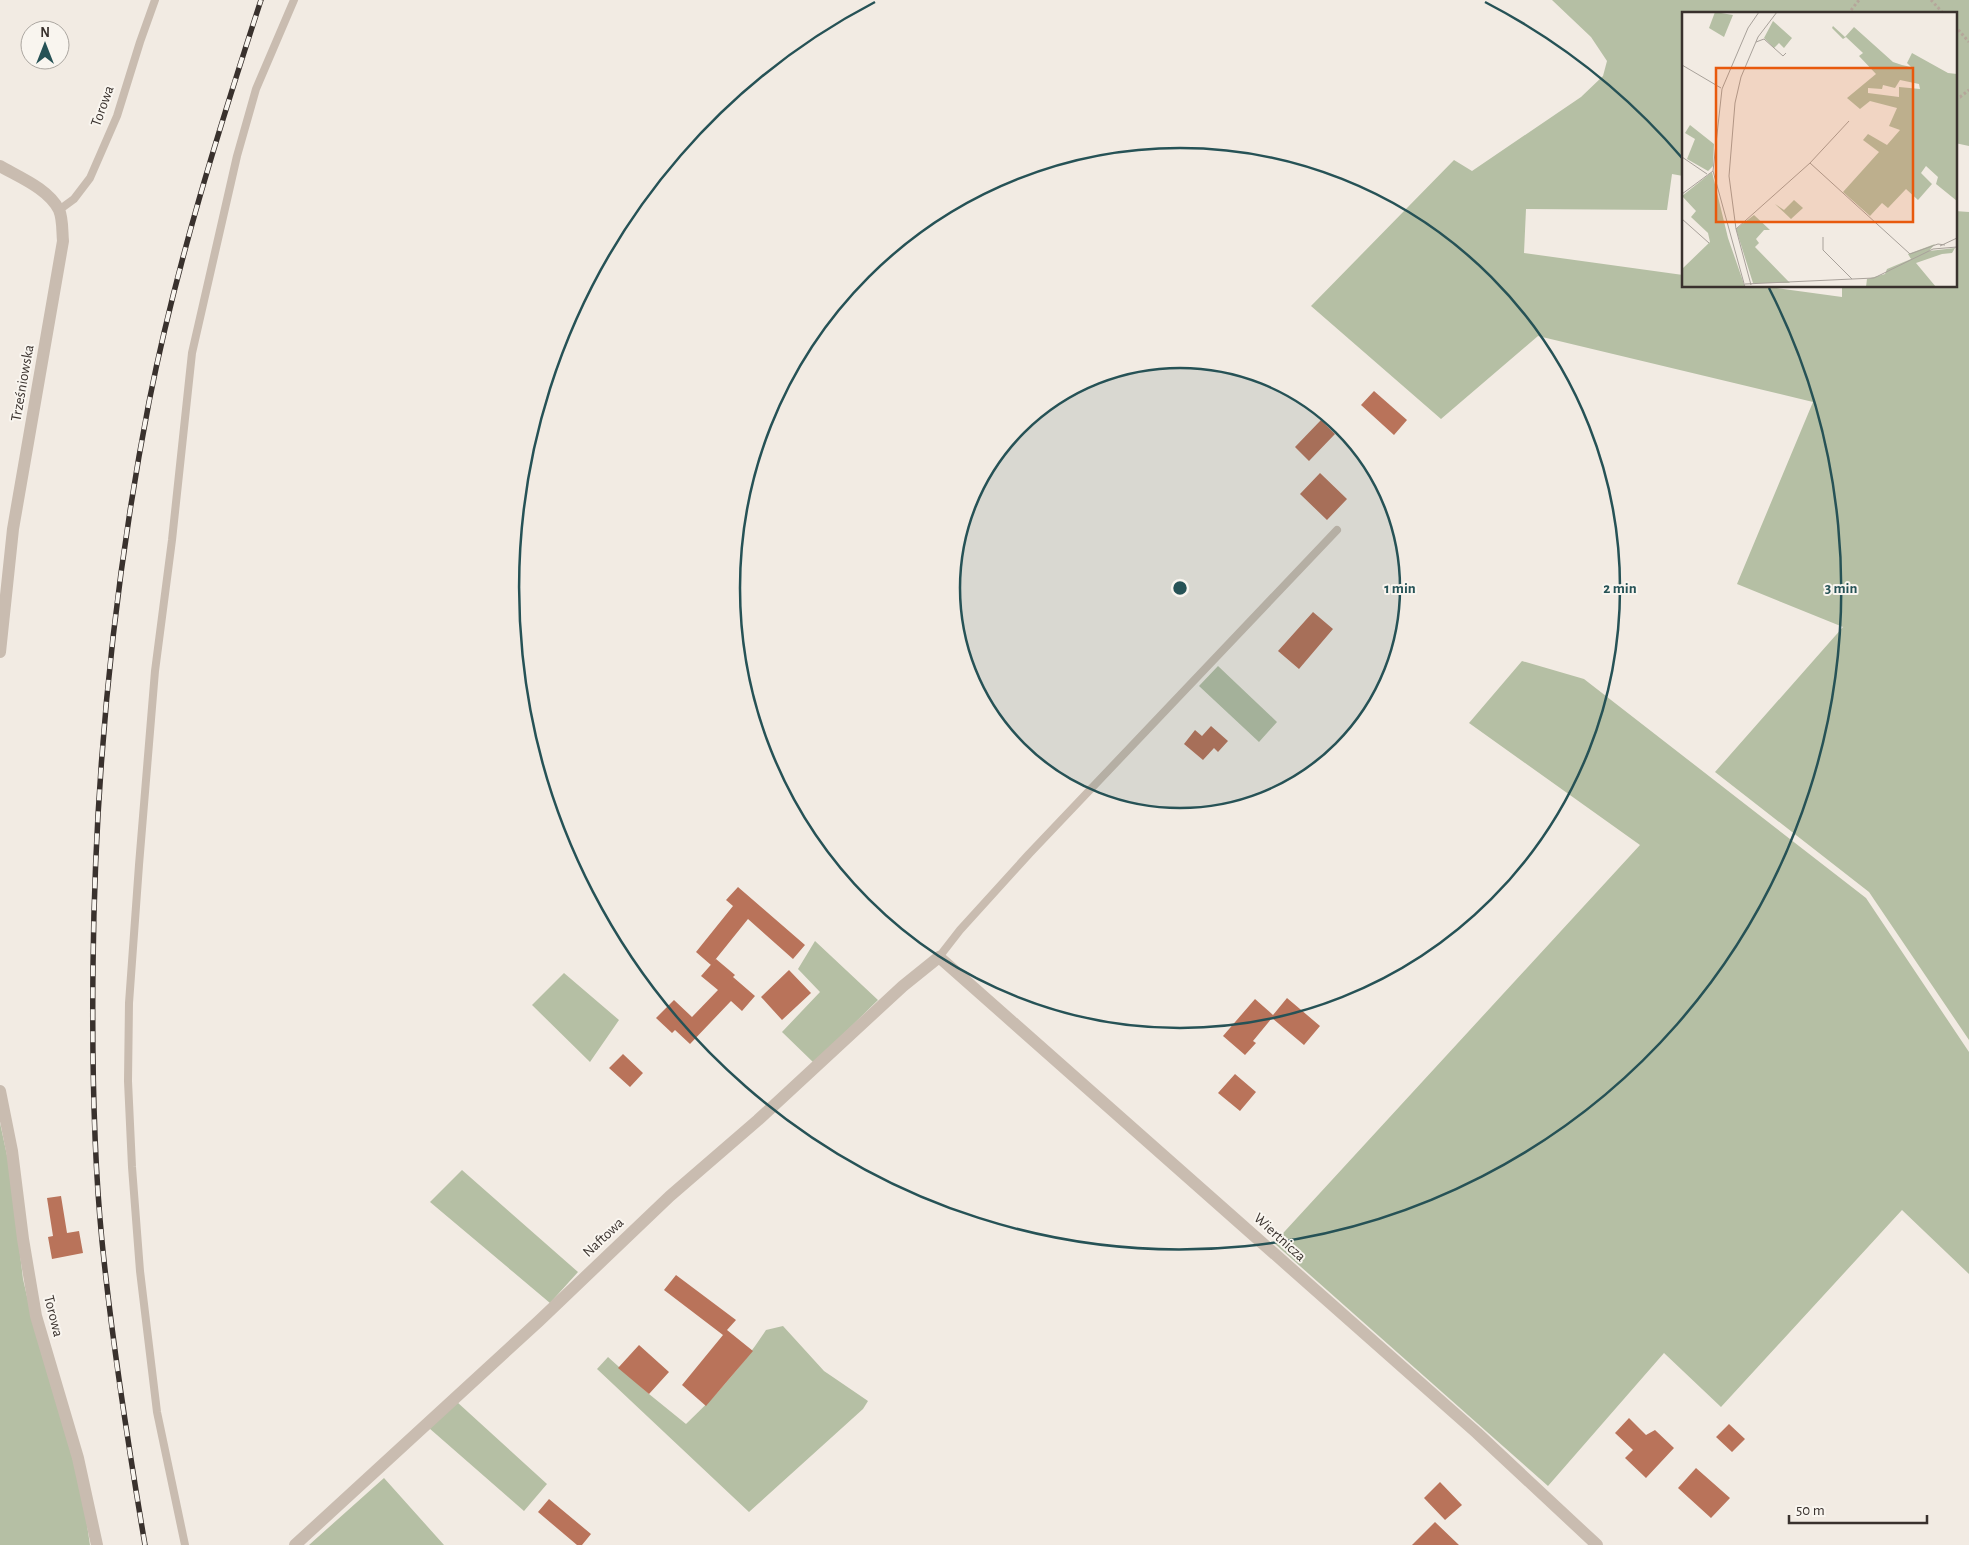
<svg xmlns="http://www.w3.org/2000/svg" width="1969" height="1545" viewBox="0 0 1969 1545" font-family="'Alegreya Sans',sans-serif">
<rect width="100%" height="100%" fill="#f2ebe3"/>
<!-- green -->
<path fill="#b5bfa4" d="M1552,0h417v146l-14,-3v-129h-272v162l-11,-2 -5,36 -141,-1 -2,44 159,22v11h79l80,11v-11h113v-75l14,1v828l-100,-148 -154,-120 128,-145 -106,-43 76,-182 -275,-66 -97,83 -130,-113 143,-146 18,11 109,-74 22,-21 4,-15 -16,-24z
M1522,661l62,18 282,219 103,154v222l-67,-64 -181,197 -57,-54 -116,133 -274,-243 366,-398 -171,-122z
M1218,666l59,56 -18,20 -60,-56z
M815,941l63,59 -64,63 -32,-31 38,-40 -22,-23z
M564,973l55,47 -29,42 -58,-57z
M0,1123l10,46 13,110 12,52 37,125 13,55 5,34h-90z
M462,1170l116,102 -28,31 -120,-101z
M783,1326l41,45 44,30 -5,8 -114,103 -152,-143 11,-12 41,37 37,30c30,-28 58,-60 80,-94z
M457,1402l90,82 -23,27 -95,-83z
M384,1478l60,67h-135z"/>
<!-- building -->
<path fill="#b9735a" d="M1374,391l33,29 -13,15 -33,-30z
M1321,420l14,14 -26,27 -14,-14z
M1320,473l27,26 -20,21 -27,-26z
M1313,612l20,17 -34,40 -21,-18z
M1211,726l17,15 -10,11 -4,-4 -11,12 -19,-16 11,-14 7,6z
M738,887l67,58 -12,14 -45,-40 -37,46 -15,-13 37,-46 -7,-6z
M716,959l19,16 -2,2 22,19 -13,15 -11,-10 -41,43 -15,-14 -3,3 -16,-15 18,-18 18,17 26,-27 -17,-14z
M789,970l22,23 -29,27 -21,-23z
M1287,998l33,28 -16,19 -32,-27 -19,23 3,2 -11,12 -22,-19 32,-37 18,16z
M623,1054l20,19 -13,14 -21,-19z
M1235,1074l21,18 -16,19 -22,-18z
M61,1196l6,37 12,-2 4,22 -31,6 -4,-22 5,-1 -6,-38z
M676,1275l60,45 -9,10 26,21 -47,55 -24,-21 41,-50 -59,-45z
M639,1345l30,27 -20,22 -31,-26z
M1629,1418l17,17 9,-5 19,18 -28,30 -21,-20 8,-8 -18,-17z
M1729,1424l16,15 -13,13 -16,-15z
M1696,1468l34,30 -19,20 -33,-30z
M1440,1482l22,23 -17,15 -21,-22z
M549,1499l42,35 -9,11h-5l-39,-33z
M1435,1522l24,23h-47z"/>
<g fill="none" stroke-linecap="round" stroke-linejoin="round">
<!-- path -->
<path stroke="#b5a69a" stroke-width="3" stroke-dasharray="2.5 2.5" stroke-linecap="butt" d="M1931,0l13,14
M1848,14l11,-14
M1955,26l14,16
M1955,96l5,1 9,-7"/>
<!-- service -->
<path stroke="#c9bcb0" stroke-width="8" d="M59,210l15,-11 16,-21 27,-62 23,-74 15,-42
M939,957l21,-27 69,-76 308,-324
M185,1545l-28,-133 -17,-141 -8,-104 -4,-86 1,-78 10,-138 16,-194 17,-131 20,-187 45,-197 19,-67 38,-89"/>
<!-- minor -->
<path stroke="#c9bcb0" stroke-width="12" d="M0,166c19,11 49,23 59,44 4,9 3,21 4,31l-50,288 -13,123
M0,1091l12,60 11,88 13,77 42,142 19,87
M295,1545l244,-224 131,-125 88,-76 145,-134 36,-29 538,476 120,112"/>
<defs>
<path id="rail" d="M145,1545c-17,-101 -33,-202 -43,-304 -9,-91 -10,-184 -9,-275 2,-190 20,-378 56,-564 27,-136 69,-270 112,-402"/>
</defs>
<!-- rail casing -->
<use href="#rail" stroke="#39312d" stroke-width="5.5"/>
<!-- rail -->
<use href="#rail" stroke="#f9f5ef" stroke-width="4" stroke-dasharray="11" stroke-linecap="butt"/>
</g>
<!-- distance rings -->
<circle cx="1180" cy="588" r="220" fill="#265256" fill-opacity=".12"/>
<g fill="none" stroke="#265256" stroke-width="2.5">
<circle cx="1180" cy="588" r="220"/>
<circle cx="1180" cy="588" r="440"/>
<path d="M1485 2A661 661 0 0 1 1683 159M1769 288A661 661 0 1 1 875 2"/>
</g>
<g text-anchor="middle" stroke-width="4" stroke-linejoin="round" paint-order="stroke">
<!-- street labels -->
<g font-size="15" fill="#39312d" stroke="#f9f5ef">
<text transform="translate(102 106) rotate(-70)" y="5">Torowa</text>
<text transform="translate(22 383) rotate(-80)" y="5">Trześniowska</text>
<text transform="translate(603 1237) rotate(-43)" y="5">Naftowa</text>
<text transform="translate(1280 1237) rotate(42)" y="5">Wiertnicza</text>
<text transform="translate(54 1316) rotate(76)" y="5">Torowa</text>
</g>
</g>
<!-- overview -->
<g transform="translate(1682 12)">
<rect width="275" height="275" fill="#f2ebe3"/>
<path d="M33,0l18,3 -9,22 -15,-9zM91,9l19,17 -8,10 -5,-5 -5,5 -10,-10zM151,14l12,11 9,-10 39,35 9,3 9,2 -4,-4 5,-10 36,20 9,1v127l-21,-17 2,-7 -12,-11 -5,7 11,11 -14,16 -12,-11 -18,19 -6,-5 -12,13 -27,-24 36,-40 -16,-12 5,-6 19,11 13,-15 -11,-4 8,-18 -27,-7 -10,8 -13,-11 29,-24 -17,-18 4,-3 -17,-16 -3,2 -11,-11zM218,68l19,4 1,5 -21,-2v10l-31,-4v-5l14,1 1,-4 12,3zM8,113l24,19 -1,22 -5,5 -21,-12 8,-20 -10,-6zM30,160l16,66 17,49h-63v-18l28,-27 -2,-9 -17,-16 5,-6 -14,-15zM112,188l9,8 -12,11 -16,-15 9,6zM72,203l16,15h-6l-8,9 3,4 -4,4 35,36h-37l-17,-54zM253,232l-6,7 26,-3 -3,5 -10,1 -26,9 20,24h-70l1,-8 18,-5 2,-5 24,-10 -3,-5z" fill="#b5bfa4" fill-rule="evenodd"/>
<path fill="none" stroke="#a8a19a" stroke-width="1" d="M74,30l8,-3 19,17 3,-3M0,53l39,23M40,77l26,-61 11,-16M0,145l25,17M128,151l100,91 28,-10 7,1M31,159l32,116M31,159l9,-82M0,182l31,-23M0,207l27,24M54,217l-7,-53 6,-73 6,-26 17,-40 19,-25M141,225v13l29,29M258,234l17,-8M63,272l129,-6 59,-29 24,-2M69,273l-15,-56 74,-66 39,-42"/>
<path fill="#e8590c" fill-opacity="0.15" stroke="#e8590c" stroke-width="2.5" d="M34,56h197v154h-197z"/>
<rect width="275" height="275" fill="none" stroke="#39312d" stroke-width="2.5"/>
</g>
<circle cx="1180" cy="588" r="8" fill="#265256" stroke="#f9f5ef" stroke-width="2.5"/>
<g font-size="15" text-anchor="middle" font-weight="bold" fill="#265256" stroke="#f9f5ef" stroke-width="4" stroke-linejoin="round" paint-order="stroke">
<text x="1400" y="593">1 min</text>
<text x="1620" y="593">2 min</text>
<text x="1841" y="593">3 min</text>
</g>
<!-- north arrow -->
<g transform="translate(45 45)"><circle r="24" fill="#f9f5ef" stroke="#aca7a1"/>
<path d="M0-4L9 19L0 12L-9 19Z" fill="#265256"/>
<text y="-8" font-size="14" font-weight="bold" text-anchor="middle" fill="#39312d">N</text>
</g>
<!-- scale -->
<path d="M1789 1515v8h138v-8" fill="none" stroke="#39312d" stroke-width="2.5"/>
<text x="1796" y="1515" font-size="15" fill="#39312d" stroke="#f9f5ef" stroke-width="4" paint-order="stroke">50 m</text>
</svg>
